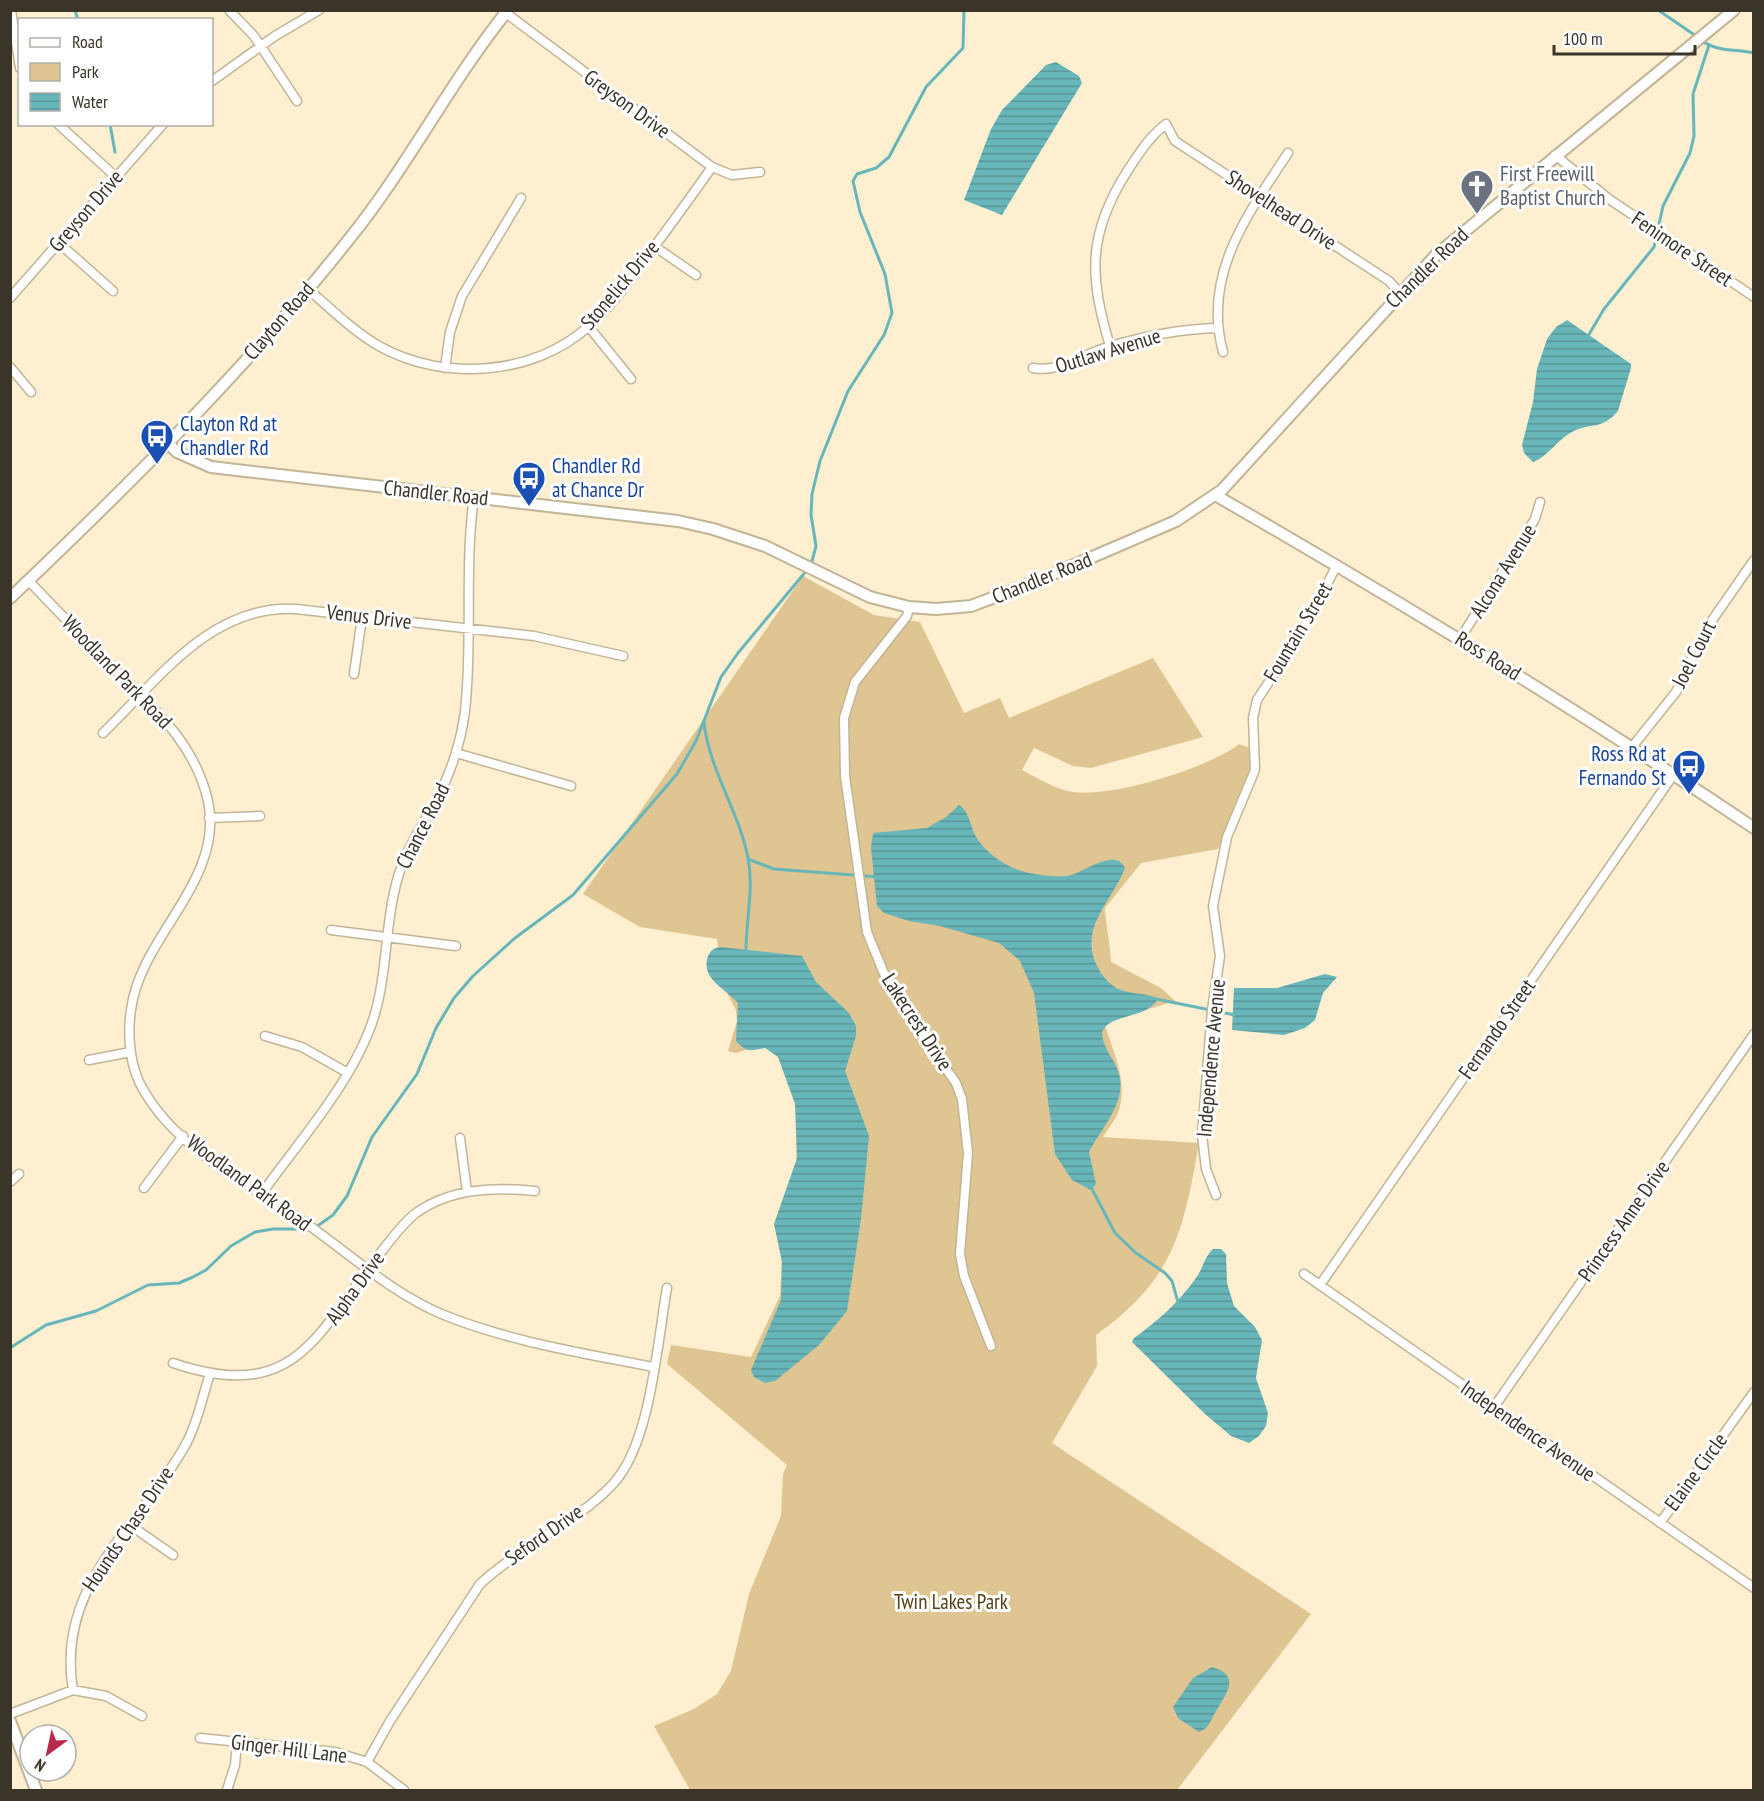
<svg xmlns="http://www.w3.org/2000/svg" width="1764" height="1801" viewBox="0 0 1764 1801" font-family="'PT Sans Narrow',sans-serif">
<defs>
<pattern id="water-rules" width="6" height="5" patternUnits="userSpaceOnUse" patternTransform="scale(1.5)"><rect width="6" height="5" fill="#68b6ba"/><path d="M0 2.5h6" fill="none" stroke="#579597"/></pattern>
</defs>
<rect width="100%" height="100%" fill="#fdefd0"/>
<!-- park -->
<path fill="#dec591" d="M803,576l71,39 46,7 44,91 36,-15 9,20 144,-60 50,79 -112,31 -18,-2 -39,-18 -12,22c16,8 34,20 51,22 38,6 136,-24 166,-48l11,4 11,10 -43,91 -77,14 -36,45c1,19 5,35 6,54l50,26 14,13 -33,10 -40,5c9,32 30,69 14,101 -4,7 -9,13 -13,20l96,6c-16,90 -25,136 -103,192l1,31 -45,77 259,171 -134,176h-487l-36,-64 40,-17 23,-15 14,-23 18,-77 32,-78 2,-42 4,-9 -120,-101 4,-19 80,12 29,-61 2,-41 14,-80 1,-59 -5,-36 -23,-38 -33,11 -8,-2 9,-30 -1,-11 -12,-23 -7,-48 -77,-12 -57,-33z"/>
<!-- water -->
<path fill="url(#water-rules)" d="M1056,62l23,14 3,7 -80,132 -38,-15 27,-71 11,-19 44,-45z
M1567,320l64,44v4l-13,43c-15,18 -25,12 -42,19 -17,7 -27,26 -43,32l-9,-9 -2,-8 11,-43 4,-33 10,-30 9,-12z
M959,805c9,5 11,18 15,28 9,19 34,36 55,40 11,2 26,4 37,3 16,-1 48,-30 59,-8 -12,32 -47,60 -28,98 4,9 12,18 21,23 13,6 29,3 40,10 -13,21 -48,14 -56,33 0,15 11,25 16,39 11,30 -17,57 -29,81l7,32 -5,6 -19,-10 -17,-26 -21,-161 -14,-32 -21,-18 -59,-17 -31,-5 -25,-8 -7,-7 -6,-58 2,-15 54,-5 19,-11z
M720,947l82,9 14,26 33,31 7,13v10l-11,35 24,65 -8,83 -14,92 -28,34 -44,36 -10,2 -11,-6 -3,-7 30,-70 1,-38 -8,-38 23,-66 -2,-54 -17,-47 -13,-9c-15,2 -17,6 -29,-7l2,-38c-12,-14 -38,-24 -30,-47 3,-6 6,-8 12,-9z
M1325,974l12,3 -14,16 -8,27 -10,8 -21,7 -52,-5 2,-42h43z
M1213,1249h8l5,5 1,29 7,23 21,21 7,13 -6,38 12,35 -2,13 -7,10 -10,7 -18,-7 -27,-23 -72,-71 2,-4c24,-17 45,-36 62,-60 7,-9 8,-21 17,-29z
M1212,1667c29,8 15,26 4,44 -5,8 -7,18 -17,21l-21,-14 -5,-11 20,-29z"/>
<g fill="none" stroke-linecap="round" stroke-linejoin="round">
<!-- stream -->
<path stroke="#68b6ba" stroke-width="3" d="M75,10l3,10
M1658,10l38,26
M1701,40c15,12 35,9 53,13
M110,124l5,28
M1588,336l16,-27 50,-62 9,-41 27,-53 4,-17 -1,-42 16,-49
M811,565l5,-19 -5,-31 1,-21 8,-33 28,-70 36,-56 8,-22 -7,-39 -25,-62 -7,-31 4,-7 19,-6 13,-11 37,-70 37,-39 1,-38
M704,722c5,48 35,89 44,136 6,32 -2,62 -2,92
M748,859l26,10 105,8
M1156,999l79,16
M1091,1187l24,46 21,20 29,20 7,8 6,21
M316,1227l17,-12 14,-19 25,-59 45,-63 19,-46 18,-30 19,-22 42,-38 58,-43 104,-121 19,-33 25,-64 17,-24 69,-83
M10,1348l36,-23 50,-14 52,-26 31,-2 14,-6 13,-7 25,-24 24,-14 18,-3h36"/>
<defs>
<path id="minor" d="M11,10l9,58
M229,10l25,26 43,65
M503,11l209,156 20,8 28,-3
M212,81l63,-45 44,-26
M58,124l58,53
M1555,155l54,44 145,98
M59,243l54,48
M654,246l42,29
M308,289c23,20 45,42 71,57 64,36 155,30 210,-20 22,-19 39,-44 56,-67 23,-30 45,-61 67,-92
M10,298l153,-174
M589,327l42,52
M1110,346c-21,-70 -23,-112 18,-176 12,-18 21,-33 38,-46l9,17 214,140 11,12
M1223,352c-21,-78 25,-138 65,-199
M10,367l21,25
M445,368l5,-36 12,-36 59,-98
M1033,368c27,5 50,-14 75,-21 36,-11 72,-18 110,-19
M29,581c27,29 55,57 83,85 40,40 83,77 96,135 17,80 -68,135 -77,209 -4,26 -1,59 13,81 36,62 110,95 166,135 43,31 85,69 134,89 67,27 139,38 209,52
M909,607l-2,9 -52,66 -11,36 1,58 22,156 18,44 18,31 53,76 6,16 6,54 -8,101 4,22 27,70
M1460,639l75,-120 5,-17
M354,674l8,-57
M103,733c55,-53 108,-129 193,-124l238,27 89,20
M1632,747l44,-55 28,-60 50,-72
M456,753l115,33
M209,818l51,-2
M331,930l125,16
M265,1036l37,11 46,26
M89,1060l42,-8
M460,1138l7,54
M10,1182l9,-8
M144,1188l39,-52
M262,1193c38,-53 92,-113 112,-176 15,-49 10,-104 28,-152 9,-25 24,-45 36,-68 14,-27 23,-56 27,-86 8,-71 -1,-143 9,-214
M1216,1195l-10,-26 -4,-34 10,-125 8,-54 -7,-50 14,-69 28,-67 -2,-52 4,-18 43,-65 37,-70
M1304,1274l450,314
M1320,1285l354,-511
M173,1363c125,42 143,-30 209,-112 10,-13 21,-28 34,-38 35,-25 78,-26 119,-22
M1494,1407l260,-373
M1660,1523l94,-131
M130,1525l43,30
M73,1690c-18,-106 67,-163 113,-246 12,-22 16,-47 24,-70
M10,1714l63,-24 33,6 36,20
M200,1738l135,14 32,10 37,28
M367,1762l23,-41 90,-137c40,-37 96,-61 132,-99 39,-40 45,-142 55,-197
M227,1790l8,-25 2,-23"/>
<path id="tertiary" d="M169,444l8,8 34,15 467,54 35,8 52,17 105,51 39,10 27,2 35,-3 61,-23 144,-62 46,-31 214,-235 298,-245
M1215,495c183,105 363,215 539,333
M10,598c120,-114 237,-230 340,-360 58,-72 100,-156 158,-228
M10,1721l26,69"/>
</defs>
<!-- minor casing -->
<use href="#minor" stroke="#c2b497" stroke-width="11"/>
<!-- tertiary casing -->
<use href="#tertiary" stroke="#c2b497" stroke-width="14"/>
<!-- minor -->
<use href="#minor" stroke="#fff" stroke-width="8"/>
<!-- tertiary -->
<use href="#tertiary" stroke="#fff" stroke-width="10"/>
</g>
<!-- icons -->
<defs>
<symbol id="church-pin" viewBox="-11 -11 22 30"><path d="M0 17L-7.5 6A9.5 9.5 0 1 1 7.5 6Z" fill="#6b7280" stroke="#fff"/><path d="M-1.2-6h2.4v3.5h3.3v2.4h-3.3V6h-2.4V-.1h-3.3v-2.4h3.3Z" fill="#fff"/></symbol>
<symbol id="bus-pin" viewBox="-11 -11 22 30"><path d="M0 17L-7.5 6A9.5 9.5 0 1 1 7.5 6Z" fill="#1a4fb4" stroke="#fff"/><path d="M-5-6H5V4H4V6H2V4H-2V6H-4V4H-5ZM-3.5-4V0h7V-4ZM-3.5 1.2v1.5H-2V1.2ZM2 1.2v1.5H3.5V1.2Z" fill="#fff"/></symbol>
</defs>
<g fill-rule="evenodd">
<use href="#church-pin" x="1458" y="167" width="38" height="52"/>
<use href="#bus-pin" x="138" y="417" width="38" height="52"/>
<use href="#bus-pin" x="510" y="459" width="38" height="52"/>
<use href="#bus-pin" x="1670" y="747" width="38" height="52"/>
</g>
<g text-anchor="middle" stroke-width="6" stroke-linejoin="round" paint-order="stroke">
<!-- street labels -->
<g font-size="21" fill="#3a3429" stroke="#fff">
<text transform="translate(627 104) rotate(36)" y="7">Greyson Drive</text>
<text transform="translate(1281 210) rotate(33)" y="7">Shovelhead Drive</text>
<text transform="translate(86 211) rotate(-49)" y="7">Greyson Drive</text>
<text transform="translate(1682 249) rotate(34)" y="7">Fenimore Street</text>
<text transform="translate(1427 268) rotate(-44)" y="7">Chandler Road</text>
<text transform="translate(620 285) rotate(-50)" y="7">Stonelick Drive</text>
<text transform="translate(279 321) rotate(-49)" y="7">Clayton Road</text>
<text transform="translate(1108 351) rotate(-17)" y="7">Outlaw Avenue</text>
<text transform="translate(436 493) rotate(6)" y="7">Chandler Road</text>
<text transform="translate(1503 571) rotate(-58)" y="7">Alcona Avenue</text>
<text transform="translate(1042 578) rotate(-22)" y="7">Chandler Road</text>
<text transform="translate(369 617) rotate(7)" y="7">Venus Drive</text>
<text transform="translate(1298 632) rotate(-59)" y="7">Fountain Street</text>
<text transform="translate(1694 654) rotate(-63)" y="7">Joel Court</text>
<text transform="translate(1488 656) rotate(32)" y="7">Ross Road</text>
<text transform="translate(117 672) rotate(46)" y="7">Woodland Park Road</text>
<text transform="translate(423 826) rotate(-63)" y="7">Chance Road</text>
<text transform="translate(917 1022) rotate(57)" y="7">Lakecrest Drive</text>
<text transform="translate(1497 1029) rotate(-55)" y="7">Fernando Street</text>
<text transform="translate(1211 1058) rotate(-85)" y="7">Independence Avenue</text>
<text transform="translate(249 1183) rotate(36)" y="7">Woodland Park Road</text>
<text transform="translate(1624 1221) rotate(-55)" y="7">Princess Anne Drive</text>
<text transform="translate(355 1288) rotate(-54)" y="7">Alpha Drive</text>
<text transform="translate(1528 1431) rotate(35)" y="7">Independence Avenue</text>
<text transform="translate(1696 1472) rotate(-54)" y="7">Elaine Circle</text>
<text transform="translate(128 1529) rotate(-56)" y="7">Hounds Chase Drive</text>
<text transform="translate(544 1535) rotate(-35)" y="7">Seford Drive</text>
<text transform="translate(289 1749) rotate(7)" y="7">Ginger Hill Lane</text>
</g>
<!-- worship labels -->
<g font-size="21" fill="#5b616d" stroke="#fff" text-anchor="start">
<text x="1500" y="181">First Freewill<tspan x="1500" dy="24">Baptist Church</tspan></text>
</g>
<!-- transit labels -->
<g font-size="21" fill="#164399" stroke="#fff" text-anchor="start">
<text x="180" y="431">Clayton Rd at<tspan x="180" dy="24">Chandler Rd</tspan></text>
<text x="552" y="473">Chandler Rd<tspan x="552" dy="24">at Chance Dr</tspan></text>
<text x="1666" y="761" text-anchor="end">Ross Rd at<tspan x="1666" dy="24">Fernando St</tspan></text>
</g>
<!-- park labels -->
<g font-size="21" fill="#554318" stroke="#fff">
<text x="951" y="1609">Twin Lakes Park</text>
</g>
</g>
<!-- border -->
<rect width="1764" height="1801" fill="none" stroke="#3a3429" stroke-width="24"/>
<!-- legend -->
<rect x="18" y="18" width="195" height="108" fill="#ffffff" stroke="#b0aea9" stroke-width="1.5"/>
<rect x="30" y="38" width="30" height="9" fill="#ffffff" stroke="#b0aea9" stroke-width="1.5"/>
<text x="72" y="48" font-size="18" fill="#3a3429">Road</text>
<rect x="30" y="63" width="30" height="18" fill="#dec591" stroke="#b0aea9" stroke-width="1.5"/>
<text x="72" y="78" font-size="18" fill="#3a3429">Park</text>
<rect x="30" y="93" width="30" height="18" fill="url(#water-rules)" stroke="#b0aea9" stroke-width="1.5"/>
<text x="72" y="108" font-size="18" fill="#3a3429">Water</text>
<!-- north arrow -->
<g transform="translate(48 1753) rotate(213)"><circle r="28" fill="#ffffff" stroke="#b0aea9" stroke-width="1.5"/>
<path d="M0-4.5L10 22L0 15L-10 22Z" fill="#ba294b"/>
<text y="-9" font-size="16" font-weight="bold" text-anchor="middle" fill="#3a3429">N</text>
</g>
<!-- scale -->
<path d="M1554 45v9h141v-9" fill="none" stroke="#3a3429" stroke-width="3"/>
<text x="1563" y="45" font-size="18" fill="#3a3429" stroke="#ffffff" stroke-width="4.5" paint-order="stroke">100 m</text>
</svg>
